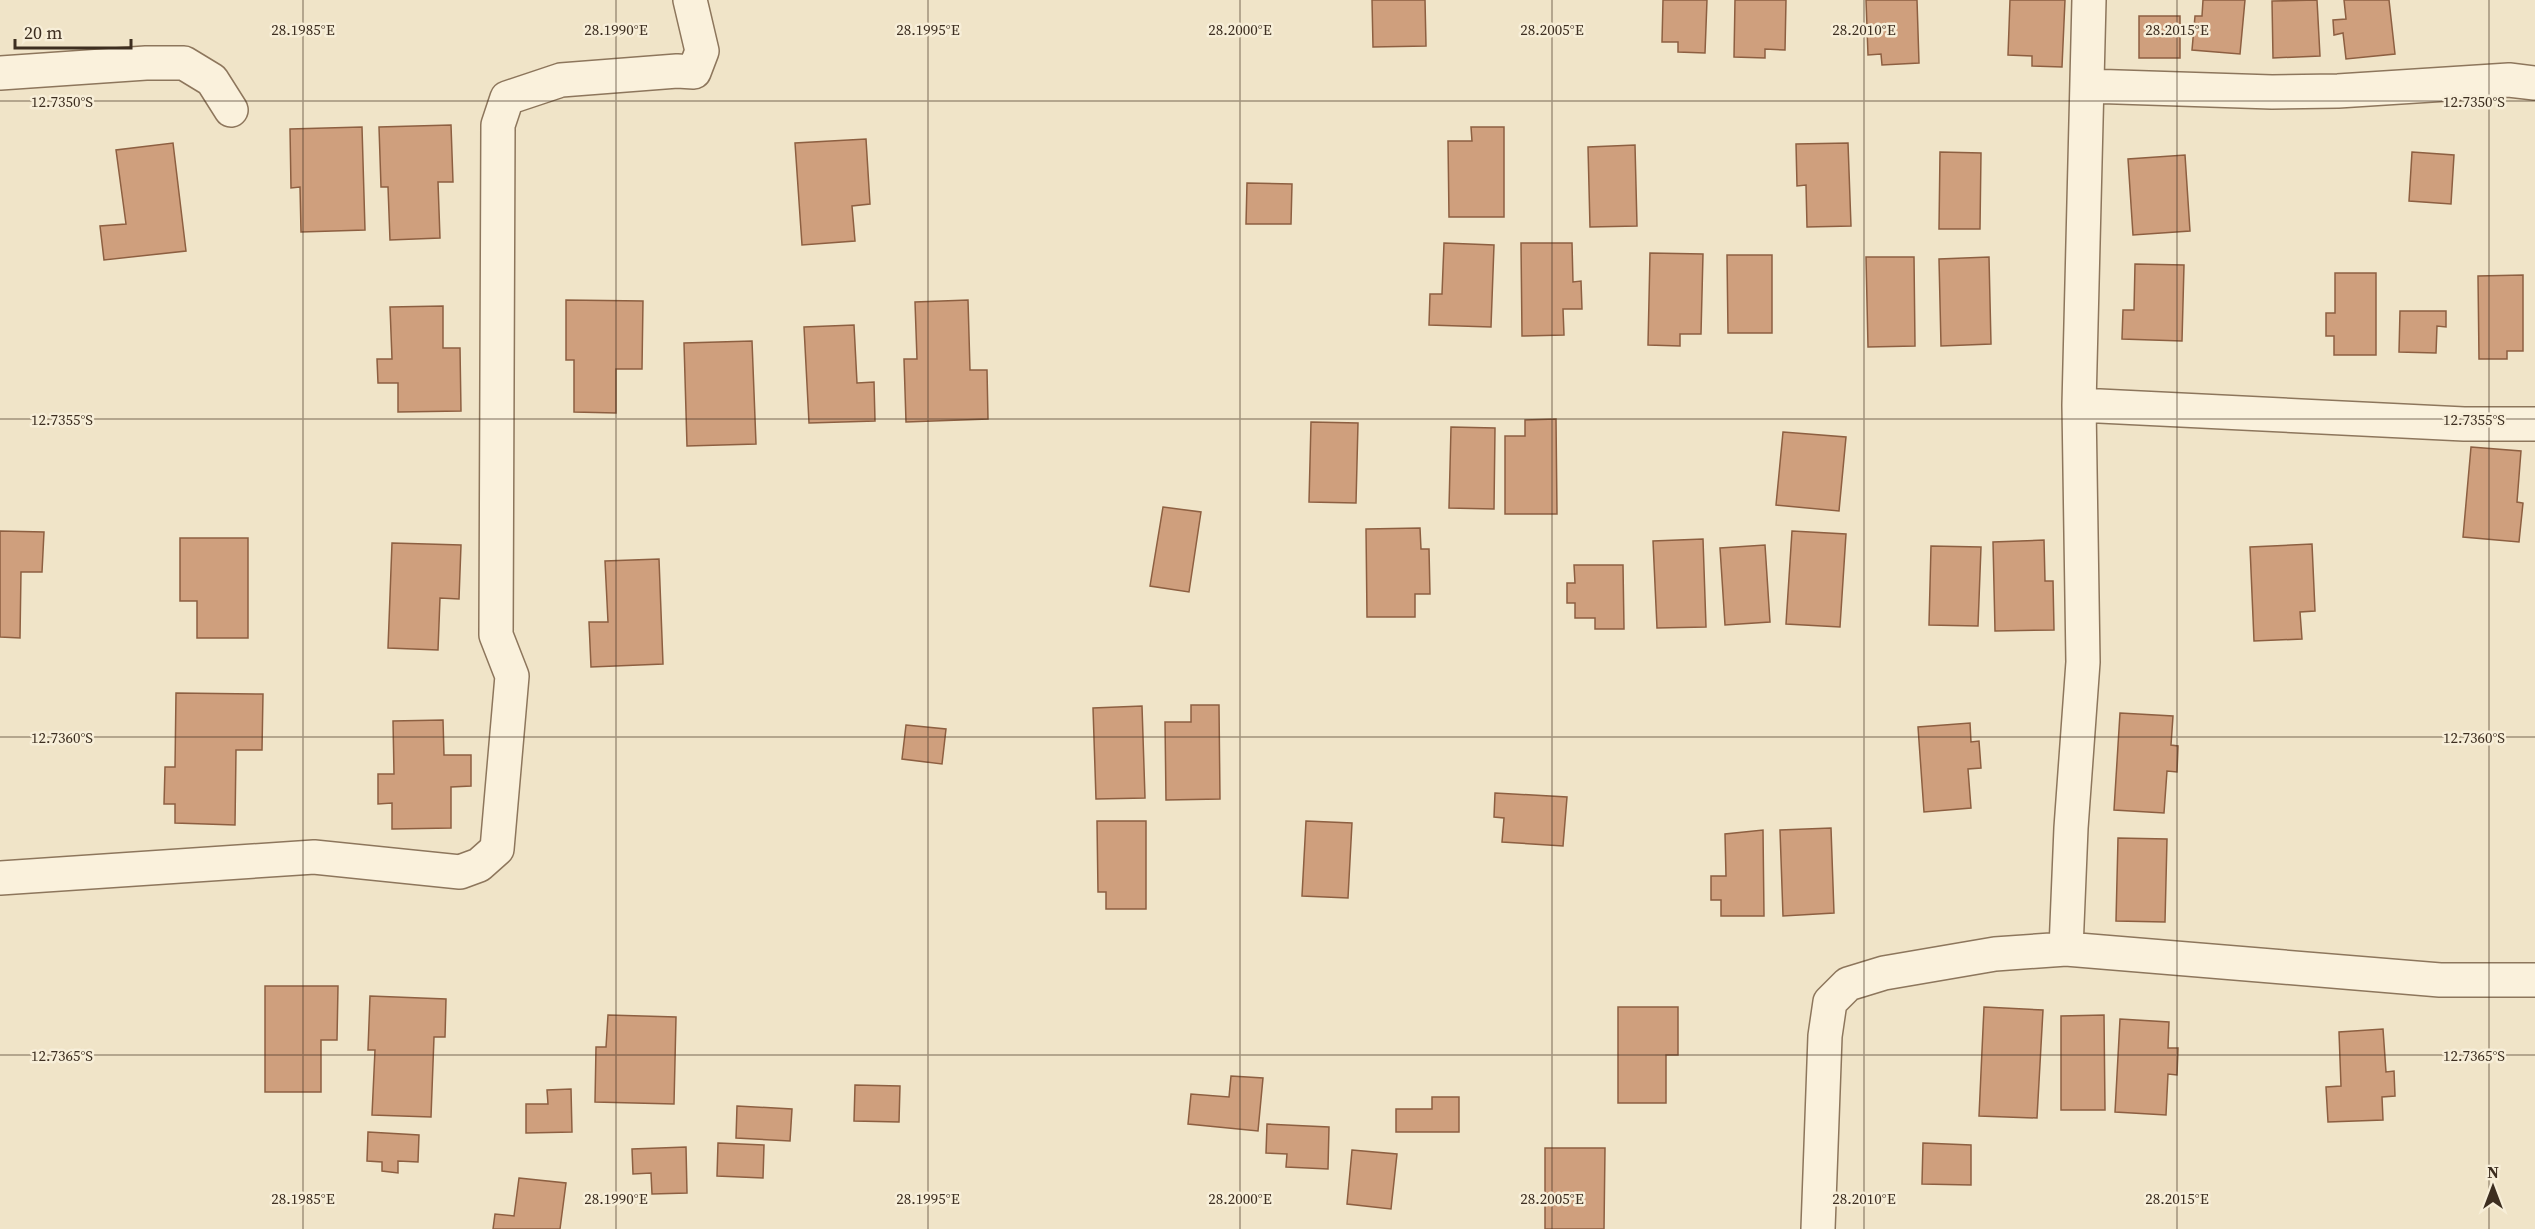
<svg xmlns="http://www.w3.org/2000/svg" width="2535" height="1229" viewBox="0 0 2535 1229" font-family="'Source Serif 4',serif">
<rect width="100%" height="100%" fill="#f0e4c8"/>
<!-- building -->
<path fill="#cf9f7d" stroke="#8d5f41" stroke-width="1.5" d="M1372,0h53l1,46 -53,1z
M1663,0h44l-2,53 -27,-1v-10h-16z
M1735,0h51l-1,50 -20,-1v9l-31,-1z
M1866,0h51l2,63 -37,2 -1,-11 -13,1z
M2010,0h55l-3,67 -30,-1v-10l-24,-1z
M2203,0h42l-5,54 -48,-4 3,-34h7z
M2317,0l3,56 -47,2 -1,-57z
M2344,0h45l6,54 -49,5 -3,-26 -9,2 -1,-15 13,-1z
M2139,16h41v42h-41z
M451,125l2,57h-15l2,56 -50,2 -2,-53h-7l-2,-60z
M362,127l3,103 -64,2 -1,-45 -9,1 -1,-59z
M1471,127h33v90h-55l-1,-76h24z
M866,139l4,65 -18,2 3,35 -53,4 -7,-102z
M173,143l13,108 -82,9 -4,-34 26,-2 -10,-74z
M1848,143l3,83 -44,1 -1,-42 -9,1 -1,-42z
M1635,145l2,81 -47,1 -2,-80z
M1940,152l41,1 -1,76h-41z
M2412,152l42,3 -3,49 -42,-3z
M2185,155l5,76 -57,4 -5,-76z
M1247,183l45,1 -1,40h-45z
M1444,243l50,2 -3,82 -62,-2 1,-31h12z
M1521,243h51l1,39 8,-1 1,28h-19l1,26 -42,1z
M1650,253l53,1 -2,80h-21v12l-32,-1z
M1727,255h45v78h-44z
M1866,257h48l1,89 -47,1z
M1989,257l2,87 -50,2 -2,-87z
M2135,264l49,1 -2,76 -60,-2 1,-29h11z
M2335,273h41v82h-42v-19h-8v-23h9z
M2523,275v76h-16v8h-28l-1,-83z
M566,300l77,1 -1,68h-26v44l-42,-1v-52h-8z
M968,300l2,70h17l1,49 -82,3 -2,-63h13l-2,-57z
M443,306v42h17l1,63 -63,1v-29h-20l-1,-24h15l-2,-52z
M2400,311h46v16l-9,-1 -1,27 -37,-1z
M854,325l3,58 17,-1 1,39 -66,2 -5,-96z
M752,341l4,103 -69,2 -3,-103z
M1556,419l1,95h-52v-78h20v-16z
M1311,422l47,1 -2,80 -47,-1z
M1451,427l44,1 -1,81 -45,-1z
M1783,432l63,5 -7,74 -63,-6z
M2471,447l50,4 -4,51 6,1 -4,39 -56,-5z
M1163,507l38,5 -12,80 -39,-6z
M1420,528l1,21h8l1,45h-15v23h-48l-1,-88z
M0,531l44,1 -2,40h-21l-1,66 -20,-1z
M1792,531l54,3 -6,93 -54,-3z
M180,538h68v100h-51v-37h-17z
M1703,539l3,88 -49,1 -4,-87z
M2044,540l1,41h8l1,49 -59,1 -2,-89z
M392,543l69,2 -2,54 -19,-1 -2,52 -50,-2z
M2312,544l3,67 -15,1 2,27 -48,2 -4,-94z
M1765,545l5,77 -45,3 -5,-77z
M1931,546l50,1 -3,79 -49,-1z
M659,559l4,105 -72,3 -2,-45h19l-3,-61z
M1574,565h49l1,64h-29v-11h-20v-15h-8v-20h8z
M176,693l87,1 -1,56h-26l-1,75 -60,-2v-19h-11l1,-37h10z
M1191,705h28l1,94 -54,1 -1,-78h26z
M1142,706l3,92 -49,1 -3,-91z
M2120,713l53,3 -2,29 7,1 -1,26 -10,-1 -3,42 -50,-3z
M443,720l1,35h27v31l-20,1v41l-59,1v-26l-14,1v-30h16l-1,-53z
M1970,723l1,19 8,-1 2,27 -13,1 3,39 -47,4 -6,-85z
M906,725l40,4 -4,35 -40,-5z
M1495,793l72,4 -4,49 -61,-4 2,-24 -10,-1z
M1097,821h49v88h-40v-17h-8z
M1306,821l46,2 -4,75 -46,-2z
M1831,828l3,85 -51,3 -3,-86z
M1763,830l1,86h-43v-16h-10v-24h15l-1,-42z
M2118,838l49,1 -2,83 -49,-1z
M265,986h73l-1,54h-16v52h-56z
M370,996l76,3 -1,38h-11l-3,80 -59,-2 3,-65h-7z
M1618,1007h60v48h-12v48h-48z
M1984,1007l59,3 -6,108 -58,-2z
M608,1015l68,2 -2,87 -79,-2 1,-55h10z
M2104,1015l1,95h-44v-94z
M2120,1019l49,3 -1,26h10l-1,27 -9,-1 -2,41 -51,-3z
M2383,1029l3,43 8,-1 1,25 -13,1 1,23 -55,2 -2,-35 15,-1 -2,-54z
M1231,1076l32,2 -5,53 -70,-7 3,-30 38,3z
M855,1085l45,1 -1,36 -45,-1z
M571,1089l1,43 -46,1v-29h22l-1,-14z
M1432,1097h27v35h-63v-23h36z
M737,1106l55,3 -2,32 -54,-3z
M1267,1124l62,3 -1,42 -42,-2 1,-13 -21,-1z
M368,1132l51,3 -1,27 -20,-1v12l-16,-2v-9l-15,-1z
M718,1143l46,2 -1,33 -46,-2z
M1923,1143l48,2v40l-49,-1z
M686,1147l1,46 -35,1 -1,-21 -18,1 -1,-25z
M1545,1148h60l-1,81h-59z
M1352,1150l45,4 -6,55 -44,-5z
M519,1178l47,5 -6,46h-67l2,-15 19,2z"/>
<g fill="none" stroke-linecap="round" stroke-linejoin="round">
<defs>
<path id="minor" d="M0,73l146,-10h38l28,17 19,30
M2087,86l185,6 66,-1 171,-11 26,3
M2079,405l385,19h71
M0,878l314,-21 146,15 19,-7 18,-16 15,-173 -16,-41 2,-510 9,-27 54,-18 116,-9 17,1 8,-21 -12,-51
M2066,949l5,-121 12,-166 -4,-257 10,-405
M1818,1229l7,-193 5,-34 18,-18 36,-11 111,-19 71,-5 374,31h95"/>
</defs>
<!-- minor casing -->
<use href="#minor" stroke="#8d765c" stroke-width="36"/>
<!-- minor -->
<use href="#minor" stroke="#faf1dc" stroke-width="33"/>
</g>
<!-- ticks -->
<path fill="none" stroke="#3d2e20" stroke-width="1.5" stroke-opacity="0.45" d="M303,0v1229M616,0v1229M928,0v1229M1240,0v1229M1552,0v1229M1864,0v1229M2177,0v1229M2489,0v1229M0,101h2535M0,419h2535M0,737h2535M0,1055h2535"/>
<g font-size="15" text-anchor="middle" fill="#3d2e20" stroke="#f7eed8" stroke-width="5" stroke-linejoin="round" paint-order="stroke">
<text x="303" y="35">28.1985°E</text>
<text x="616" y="35">28.1990°E</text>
<text x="928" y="35">28.1995°E</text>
<text x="1240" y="35">28.2000°E</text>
<text x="1552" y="35">28.2005°E</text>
<text x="1864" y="35">28.2010°E</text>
<text x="2177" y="35">28.2015°E</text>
<text x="62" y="107">12.7350°S</text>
<text x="2474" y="107">12.7350°S</text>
<text x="62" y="425">12.7355°S</text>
<text x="2474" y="425">12.7355°S</text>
<text x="62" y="743">12.7360°S</text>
<text x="2474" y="743">12.7360°S</text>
<text x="62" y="1061">12.7365°S</text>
<text x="2474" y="1061">12.7365°S</text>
<text x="303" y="1204">28.1985°E</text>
<text x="616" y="1204">28.1990°E</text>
<text x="928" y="1204">28.1995°E</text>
<text x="1240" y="1204">28.2000°E</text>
<text x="1552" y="1204">28.2005°E</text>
<text x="1864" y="1204">28.2010°E</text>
<text x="2177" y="1204">28.2015°E</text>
</g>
<!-- north arrow -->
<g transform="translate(2493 1187)" stroke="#f7eed8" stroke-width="4.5" paint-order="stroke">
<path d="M0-4.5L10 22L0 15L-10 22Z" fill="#3d2e20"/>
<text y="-9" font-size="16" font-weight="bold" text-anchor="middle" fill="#3d2e20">N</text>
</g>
<!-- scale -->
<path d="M15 39v9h116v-9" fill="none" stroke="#3d2e20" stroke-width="3"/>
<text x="24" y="39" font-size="18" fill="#3d2e20" stroke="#f7eed8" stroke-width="4.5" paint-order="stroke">20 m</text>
</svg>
